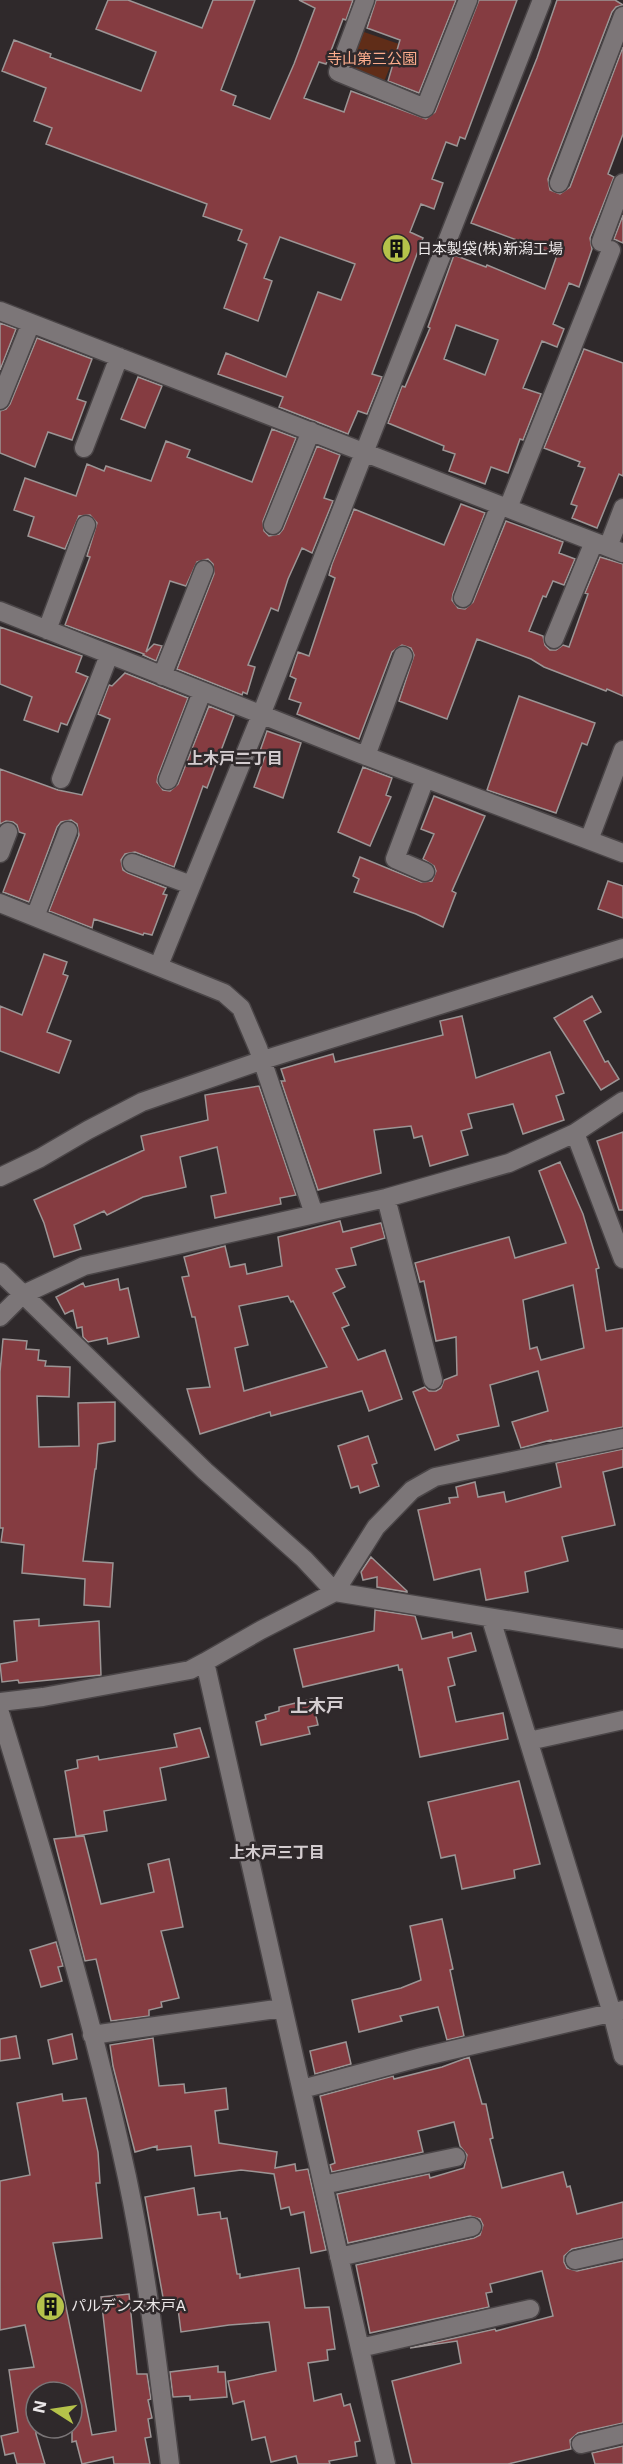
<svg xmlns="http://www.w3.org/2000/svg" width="623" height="2464" viewBox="0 0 623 2464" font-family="Inter,'Noto Sans JP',sans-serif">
<rect width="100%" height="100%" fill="#2f292b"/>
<!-- green -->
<path fill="#602d18" d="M361,31l38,13 -17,43 -37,-14z"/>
<!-- building -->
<path fill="#853c41" stroke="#9c9595" stroke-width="1.5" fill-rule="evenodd" d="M108,0h20l74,28 11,-28h42l-34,90 15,6 -3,9 37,14 24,-55 21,-56 -16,-8h54l-7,20 -3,-1 -17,45 -7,-2 -15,36 40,14 7,-21 75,28 9,-7 44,-112h38l-52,139 -5,-2 -3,9 -11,-4 -14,37 11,4 -9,26 -13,-5 -11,28 13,6 -51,136 10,3 -15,37 -9,-3 -10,23 -69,-27 4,-10 -65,-23 8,-21 60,24 32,-85 23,8 14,-36 -75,-27 -16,41 8,3 -14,40 -34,-13 23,-64 -9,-4 4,-10 -39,-14 4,-12 -161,-60 6,-16 -18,-7 12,-33 -44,-17 12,-31 37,14 -1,3 91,34 15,-39 -60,-23z
M376,0h80l-37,93 -31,-12 12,-41 -33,-12z
M557,0h58l8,5 -7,2 -4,5 -64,167 2,11 10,4 10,-7 53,-140v87l-15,40 6,3 -24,61 2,11 -13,38 -10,-4 -16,41 11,5 -7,18 -15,-6 -19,47 18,6 -18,46 -3,-1 -12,34 -17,-6 -6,17 -36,-13 6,-17 -12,-4 1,-4 -56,-23 14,-37 3,1 25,-59 -2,-1 26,-72 32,12 1,-2 58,24 12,-34 -86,-32 66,-165zM456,325l42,15 -13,35 -41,-16z
M623,215v28l-9,-4z
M0,323l16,6 -16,41z
M37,338l55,21 -15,40 9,3 -14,38 -24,-8 -13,35 -35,-14v-42l6,-2 4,-5z
M584,349l39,14v113l-4,-2 -22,54 -25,-10 5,-12 -6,-2 14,-36 -7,-2 2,-4 -36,-14z
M138,377l24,9 -17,42 -24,-9z
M272,429l24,9 -33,83 1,10 5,5 10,-2 4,-5 34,-83 23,9 -16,43 9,3 -21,52 -10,-5 -14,31 -10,32 -7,-3 -23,57 7,2 -8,27 -4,-2 -1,3 -65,-26 37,-95 -1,-10 -5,-5 -11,3 -11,24 -16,-5 -24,71 8,-8 8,2 -6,15 -13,-6 1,-1 -79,-29 25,-68 -3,-1 10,-33 -7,-8 -11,1 -14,33 -37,-13 6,-19 -20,-7 11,-32 51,18 11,-32 17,7 2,-5 45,15 15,-40 24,9 -3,7 65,25z
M461,504l24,9 -32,81 -1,6 6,8 7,1 8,-7 33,-81 57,21 -4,11 16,6 -11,26 -11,-4 -7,16 -3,-1 -14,35 14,5 2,9 5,5h6l7,-5 6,2 19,-53 -3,-1 15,-36 23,7v132l-16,-7 -1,2 -62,-24 -13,-8 -54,-20 -30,80 -48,-18 15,-46 -3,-7 -9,-3 -10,7 -33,87 -62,-25 4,-11 -12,-4 7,-20 -6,-3 8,-24 11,4 26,-78 -6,-3 3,-11 22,-55 90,36z
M0,627l82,29 -6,16 12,5 -21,48 -6,-2 -3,9 -34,-12 8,-23 -32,-13z
M125,673l63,25 -30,78 -1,6 6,8 7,1 8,-7 31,-78 25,10 -27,72 -4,-2 -29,81 -39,-15 -10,2 -4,6 2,10 5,3 38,15 -3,6 4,1 -15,40 -8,-2 -1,2 -49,-16 -2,9 -43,-17 30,-76 -2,-11 -6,-4 -10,2 -4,5 -28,75 -26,-10 22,-58 -6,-2 -2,-7 -4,-3 -7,-1 -6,3v-55l58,21 24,5 28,-76 -12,-5 11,-29 3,1z
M519,696l76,27 -8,22 -5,-2 -26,70 -69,-23z
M267,731l34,12 -18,55 -29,-11 12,-34 -6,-2z
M363,767l29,11 -6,17 5,2 -21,49 -32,-14z
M434,796l51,20 -33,75 4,2 -13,34 -27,-13 -62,-22 5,-13 -6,-3 7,-19 61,25 11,-1 4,-10 -2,-5 -11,-7 11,-25 -13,-5z
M608,881l15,5v32l-25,-9z
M44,954l23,8 -4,12 5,2 -21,56 24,9 -12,32 -59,-22v-45l22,9z
M592,996l9,16 -17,9 21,41 3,-1 11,18 -18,11 -47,-72z
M462,1016l14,62 74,-26 14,41 -8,3 8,24 -41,14 -10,-30 -45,10 4,14 -11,3 7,24 -38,11 -8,-30 -8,2 -3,-12 -37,4 7,43 -63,17 -37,-109h4l-4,-12 52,-15 2,8 108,-27 -3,-14z
M259,1086l37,109 -16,3 1,6 -66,14 -4,-22 15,-3 -9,-46 -37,10 6,30 -43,10 -36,18 -3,-4 -30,14 7,24 -27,8 -10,-34 -10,-23 110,-50 -3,-14 67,-16 -3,-25z
M623,1132v78h-4l-22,-69z
M560,1162l23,52 16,54 -3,1 10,62 17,-3v99l-72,14v-1l-30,8 -9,-26 36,-11 -10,-40 -48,14 9,41 -42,9 2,5 -24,10 -22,-58 12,-5 4,4h7l5,-3 3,-8 13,-5 -1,-38 -20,4 -12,-60 -4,1 -5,-19 94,-26 6,21 51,-15 -27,-72zM573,1285l11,63 -43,12 -4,-13 -7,2 -7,-49z
M340,1221l3,11 38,-9 4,15 -34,10 5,17 -20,4 9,18 -12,6 16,32 -7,3 16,32 27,-10 17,49 -33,12 -7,-20 -91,25 -1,-4 -70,22 -13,-45 23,-2 -15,-70h-3l-10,-40 7,-1 -5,-19 41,-11 5,21 15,-3 2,10 35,-8 -4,-29zM288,1296l3,6 2,-1 34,66 -83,24 -9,-43 13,-3 -9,-39z
M118,1279l2,11 8,-2 11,49 -31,7 -1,-6 -19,4 -5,-5 -1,-10 -5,1 -4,-18 -8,4 -9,-17 27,-14 2,4z
M3,1339l24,2 -1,8 13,1 -1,10 8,1 -1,5 25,1 -1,30 -32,-1 2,51 40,-1 -1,-43 37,-1v39l-17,3 -2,25h-1l-12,92 30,2 -3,44 -26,-2 1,-26 -63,-6 2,-28 -23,-3 2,-14h-3v-156z
M368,1436l9,27 -5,2 7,21 -19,7 -2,-7 -7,2 -13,-42z
M623,1449v18l-20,5 12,53 -53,12 6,24 -43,11 3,20 -42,8 -6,-31 -46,11 -16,-70 32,-7 -1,-5 9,-1 -2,-10 19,-5 3,15 26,-5 2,10 55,-15 -5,-24z
M371,1557l36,34v1l-30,-5v-10l-14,3 -2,-8z
M375,1610l40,6 7,23 30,-7 1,6 18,-5 5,18 -28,7 7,27 -7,2 8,35 47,-9 5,26 -88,18 -18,-88 -3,1 -1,-5 -95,22 -9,-38 80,-18z
M39,1619v7l60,-5 2,54 -82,8 -1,-3 -16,2 -2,-18 17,-3 -3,-40z
M312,1699l6,26 -10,2 2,7 -49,11 -5,-23 10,-3 -1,-4 14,-4v-4z
M200,1728l9,29 -49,11 6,32 -62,11 3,20 -31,5 -11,-65 13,-3 -1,-8 21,-4 1,4 78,-13 -3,-13z
M519,1781l21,83 -26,6 1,8 -53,11 -7,-34 -14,3 -13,-56z
M84,1836l17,68 53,-12 -6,-28 21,-5 14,68 -22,4 18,67 -18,4 1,5 -13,3v6l-38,5 -15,-62 -11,2 -31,-122z
M442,1919l11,50 -3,1 14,66 -17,4 -9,-33 -38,9 2,5 -43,11 -7,-32 49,-12 20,-8 -11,-54z
M56,1942l7,24 -5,1 4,14 -21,6 -11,-37z
M72,2034l5,25 -24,5 -5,-24z
M16,2036l4,22 -20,3v-22z
M153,2038l6,48 25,-2 1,9 41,-5 2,21 -13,2 4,32 58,9 -2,16 20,-4 1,7 12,-2 18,81 -15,3 -7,-41 -13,3 -2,-8 -8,2 -7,-35 -33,-4 -46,6 -4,-30 -34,4v-4l-22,6 -22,-86 -3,-21z
M346,2042l5,22 -36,10 -5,-23z
M469,2057l13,47h4l7,34 -3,1 12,49 61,-16 4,15 3,-1 7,28 46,-12v36l-51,11 -8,7v6l3,6 10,3 46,-10v162l-45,10 -8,7 1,9 -63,15h-96l-20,-83 69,-18 -4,-22 -47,7 85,-19 1,2 57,-15 -11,-45 -52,13 2,8 -6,1 3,14 -119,26 -14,-68 118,-27 6,-3 3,-10 -3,-6 -10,-3 -122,27 -11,-49 92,-20 1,4 34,-10 3,-13 -7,-9 -6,-24 -36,9 5,21 -91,20 -2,-7 5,-2 -15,-67 73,-20 1,3 48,-12z
M62,2094l1,7 23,-3 12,54 2,31h-4l6,55 -49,5 39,192 24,-4 -15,-134 28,-3 8,80h10l4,25 -3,1 4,18 -4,1 3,18 -6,1 5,26h-36l-1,-7 -31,7 -6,-23 -4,1v-50h-36v42l9,30h-28l-3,-11 -9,2 -4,-19 17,-4 -9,-62 25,-3 -9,-42 -25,5v-149l30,-6 -13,-72z
M194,2188l4,27 22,-3 1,7 6,-1 10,56h3v4l59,-10 6,40 24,-1 6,42 -8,1 1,10 -20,3 6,38 27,-7 3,12 6,-2 10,37 -5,1 2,14 -28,5 1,3h-32l-2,-8 -25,6 -6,-25 -13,3 -8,-39 -11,3 -5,-23 48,-10 -7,-49 -40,3 -48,7 -4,-31 -13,2 -19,-106z
M218,2366v6h7l2,25 -37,3v-4l-17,1 -3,-25z
M623,2446v18h-28l-3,-11z"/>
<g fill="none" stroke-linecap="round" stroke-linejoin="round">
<defs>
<path id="street" d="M365,0l-27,72 87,36 43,-108
M559,183l64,-167
M601,242l22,-59
M0,311l623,242
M0,400l31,-77
M84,448l35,-91
M508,508l103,-258
M273,525l38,-94
M608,547l15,-39
M463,598l37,-93
M0,611l366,145 257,97
M47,630l39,-105
M554,639l40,-97
M162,676l42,-106
M366,756l37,-100
M61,779l48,-124
M168,780l34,-88
M589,840l34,-90
M0,853l8,-21
M132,863l59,22
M425,872l-30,-13 30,-80
M0,903l224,90 17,15 17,40 56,166
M35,917l33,-86
M159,965l102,-250 281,-715
M575,1133l48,126
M0,1177l40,-19 48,-28 54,-28 121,-42 360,-112
M386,1198l47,182
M0,1272l205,199 99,88 31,33 288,47
M0,1317l22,-22 62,-29 302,-68 123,-35 66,-30 48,-32
M491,1619l121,394 11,43
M205,1662l181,802
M0,1702l43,-5 147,-27 15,-8 56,-32 74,-38 41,-65 36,-37 23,-13 188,-39
M0,1713c47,153 93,307 127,464 20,94 31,191 43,287
M529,1741l94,-21
M92,2035l191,-27
M302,2089l120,-32 201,-47
M323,2185l133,-28
M339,2257l133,-30
M575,2260l48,-11
M360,2348l170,-39
M581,2444l42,-10"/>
</defs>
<!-- street casing -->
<use href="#street" stroke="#4a4547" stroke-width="21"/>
<!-- street -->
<use href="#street" stroke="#7c7678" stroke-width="18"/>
</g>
<!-- icons -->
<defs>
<symbol id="building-disc" viewBox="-11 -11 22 22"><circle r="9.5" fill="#b5c24a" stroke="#2f292b"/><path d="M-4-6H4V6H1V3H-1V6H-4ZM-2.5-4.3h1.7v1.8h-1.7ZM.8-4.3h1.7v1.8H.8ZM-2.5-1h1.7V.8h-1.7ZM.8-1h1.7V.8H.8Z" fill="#111"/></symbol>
</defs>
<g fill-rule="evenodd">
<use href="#building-disc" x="380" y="232" width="33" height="33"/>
<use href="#building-disc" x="34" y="2290" width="33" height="33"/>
</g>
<g text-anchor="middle" stroke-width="5" stroke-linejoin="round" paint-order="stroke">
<!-- park labels -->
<g font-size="15" fill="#fcac8c" stroke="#2f292b">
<text x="372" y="64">寺山第三公園</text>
</g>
<!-- poi labels -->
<g font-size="15" fill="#ebe7e8" stroke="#2f292b" text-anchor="start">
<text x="417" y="254">日本製袋(株)新潟工場</text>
<text x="71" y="2311">パルデンス木戸A</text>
</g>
<!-- neighbourhood labels -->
<g font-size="16" font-weight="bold" fill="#d4cdd0" stroke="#2f292b">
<text x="235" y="764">上木戸二丁目</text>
<text x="277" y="1858">上木戸三丁目</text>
</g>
<!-- quarter labels -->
<g font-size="18" font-weight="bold" fill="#d4cdd0" stroke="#2f292b">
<text x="317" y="1712">上木戸</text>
</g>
</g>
<!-- north arrow -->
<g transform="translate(54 2410) rotate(282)"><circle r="28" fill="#2f292b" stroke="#7a7577" stroke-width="1.5"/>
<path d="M0-4.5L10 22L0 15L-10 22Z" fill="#b5c24a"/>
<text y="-9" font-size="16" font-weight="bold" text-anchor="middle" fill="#ebe7e8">N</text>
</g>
</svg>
